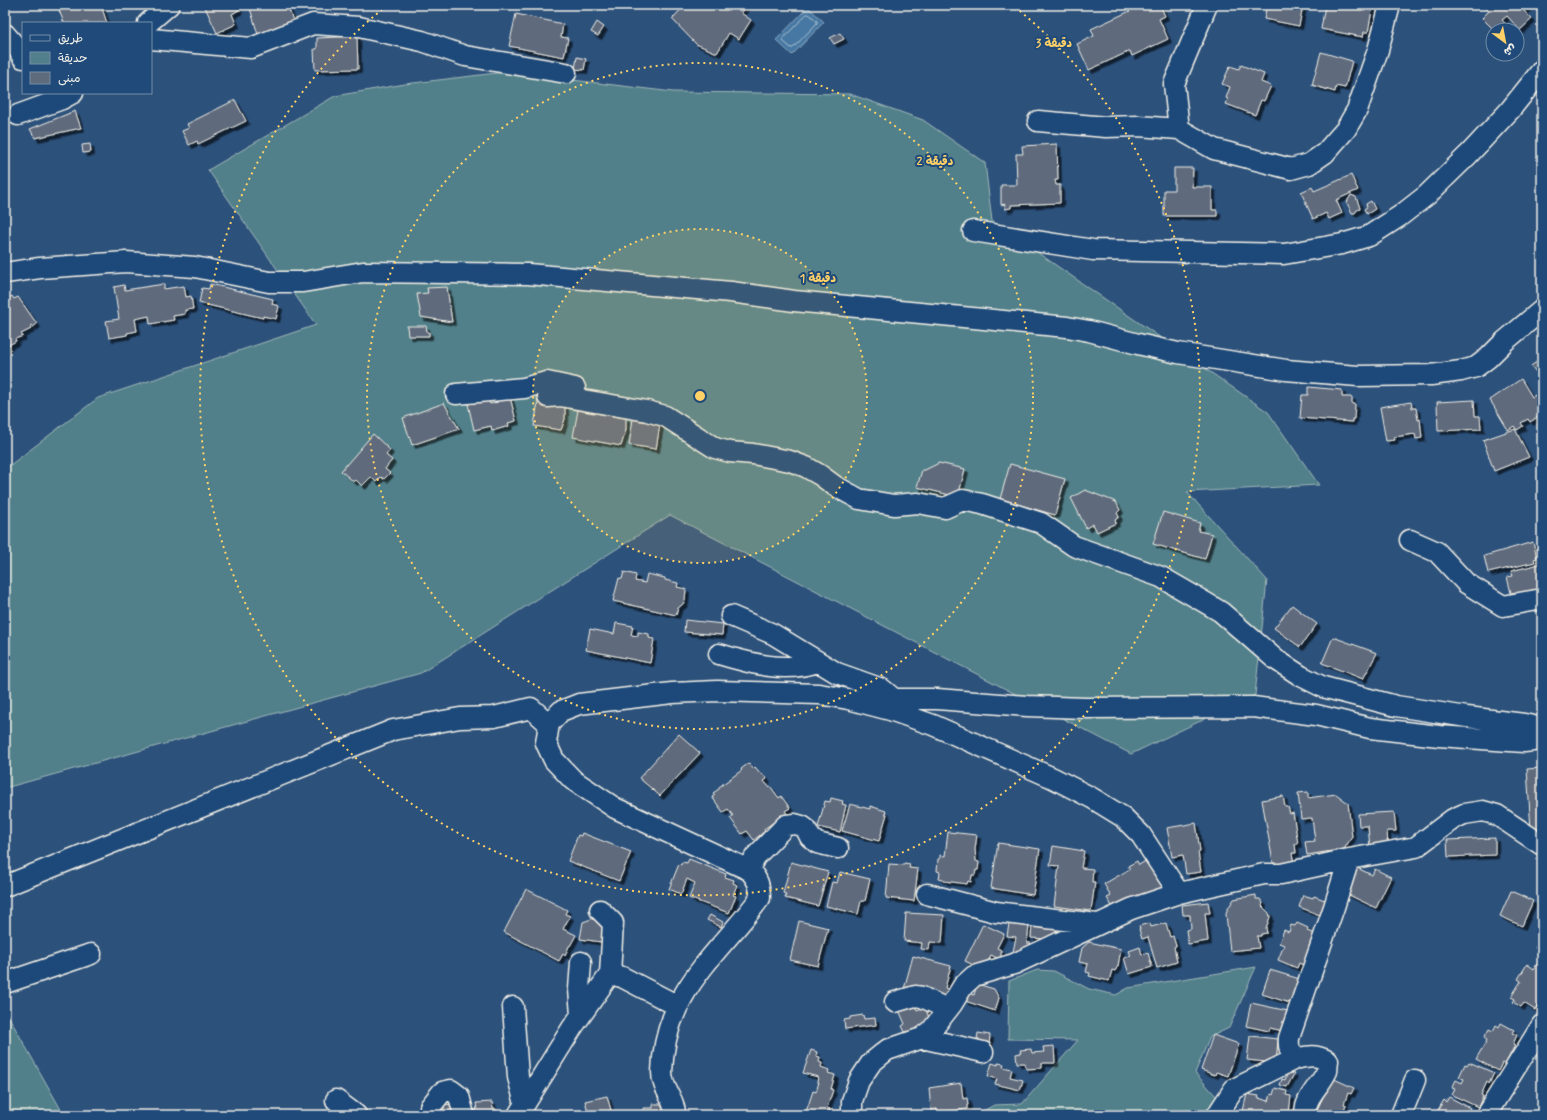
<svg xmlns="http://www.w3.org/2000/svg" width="1547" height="1120" viewBox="0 0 1547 1120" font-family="Mynerve,'Playpen Sans Arabic',sans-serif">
<defs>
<filter id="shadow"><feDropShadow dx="3.5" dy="3.5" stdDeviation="0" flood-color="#0009"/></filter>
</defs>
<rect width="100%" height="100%" fill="#2c517b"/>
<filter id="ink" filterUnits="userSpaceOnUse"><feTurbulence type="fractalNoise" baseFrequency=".025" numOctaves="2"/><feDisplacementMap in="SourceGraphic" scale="8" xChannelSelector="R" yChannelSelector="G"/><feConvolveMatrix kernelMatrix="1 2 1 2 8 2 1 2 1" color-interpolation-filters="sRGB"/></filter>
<g filter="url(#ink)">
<!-- green -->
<path fill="#51808a" stroke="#a2b8b9" d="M505,72l168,20 177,2 73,26 62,43 7,58 276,191 51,73 -132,7 80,88 -12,115 -124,59 -461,-239 -249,158 -416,115v-319l93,-71 218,-73 -108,-155 127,-74 70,-12z
M1256,967l-27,61 -19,9 -15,36 22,24 -9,18h-232l18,-10 28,-1 56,-64 -70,-1 1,-58 28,-11 17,1 35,18 27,6 12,-7z
M5,1010l59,105h-59z"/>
<!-- water -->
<path fill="#4678a3" stroke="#8ca8bf" d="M808,7l16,15 -32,33 -16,-15z"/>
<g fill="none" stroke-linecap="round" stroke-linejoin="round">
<!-- shore -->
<path stroke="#aec1cc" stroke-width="1" d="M807,14h2l8,7v2l-24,25h-2l-8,-7v-2z"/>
</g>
<!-- building -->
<path fill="#5e6b7d" stroke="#f4f1e8" filter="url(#shadow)" d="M76,5h25l6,18h-43l-5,-13z
M204,5h32l3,5 -7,4 4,10 -19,9z
M249,5h41l-2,1 7,21 -36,11z
M685,5h61l-5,8 10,7 -12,19 -10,-6 -12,20 -21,-9 -24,-25z
M1127,5h33l5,11 -6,3 9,20 -36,17 -2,-5 -41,19 -12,-26 17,-8 -3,-7 39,-18z
M1267,5h36l-4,21 -35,-7z
M1325,5h48l-5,27h-4l-1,5 -42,-8z
M1487,5h44l-7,6 8,8 -12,11 -13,-14 -5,4 8,8 -2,2h-14l-12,-12 7,-7 -4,-4z
M1532,5h10v11z
M516,14l47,10 -2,13 7,1 -4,19 -55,-11z
M597,22l7,5 -6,9 -7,-4z
M840,33l4,6 -10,5 -4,-6z
M357,36l1,33 -43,1 -1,-21h3v-11z
M1321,52l31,9 -7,27 -9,-2 -1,6 -23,-7z
M577,57l9,2 -2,11 -9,-1z
M1241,65l23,9 -3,8 10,4 -7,15 -3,-1 -6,15 -29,-11 2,-5 -2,-1 4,-11 -8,-3 8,-18 9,3z
M235,100l11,21 -48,23 -1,-3 -8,4 -7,-14 7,-3 -2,-4z
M75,111l6,17 -46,10 -5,-9z
M90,144l1,8 -8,1 -1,-8z
M1057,144l1,36h-3l1,5h4v18l-49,2v3l-6,1v-5l-4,1v-20h16l-1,-31h7l-1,-8z
M1174,168h19l-1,19h20v23h5v6h-53v-26h10z
M1351,175l7,15 -22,10 6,13 -13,6 -3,-6 -13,6 -12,-27 11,-5 2,4z
M1351,195l5,2 3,8 1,4 -3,1 -2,3h-3l-5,-10 1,-3z
M1371,201l4,8 -8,5 -3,-5 3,-2 -1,-3z
M164,284v5l20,-3 2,11 5,-1 2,13 -8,1v4l-12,2 1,4 -24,4 -1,-8 -14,3 2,12 -10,2v2l-18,3 -3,-17 13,-2 -5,-32 10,-2 1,5z
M210,284l63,15 -1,5 7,2 -3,13 -13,-3v2l-64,-15 3,-15 7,1z
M447,287l5,35 -31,-5 -4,-23 11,-1 -1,-5z
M12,296l2,3 4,-2 19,27 -4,3 -1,-2 -2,1 1,3 -10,5 2,2 -8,3 1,2 -9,5 1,1 -3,3v-50z
M407,326h19l1,6h2v4h-21z
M1542,358v21l-11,-13z
M1521,379l11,18 3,-2 4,7 -2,1 5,8 -3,2 2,2 -11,7 -2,-3 -7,4 2,3 -6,4 -3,-4 -6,4 -18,-30z
M1308,387l34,3v7h10v7h3l-1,15h-2v3l-52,-4 2,-23h6z
M510,397l6,24 -8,2 1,3 -17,5 -1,-5 -17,4 -6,-26 20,-5 2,5 8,-2 -1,-1z
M1474,400l1,16h5l1,13 -43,2 -1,-29z
M538,402l27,4v13l-4,11 -27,-4z
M1411,402l1,6h4l2,12 2,-1 2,19 -6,1 -1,-5 -21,3 1,3 -9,1 -6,-34z
M444,403l15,26 -47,16 -9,-27z
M578,410l48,8v12l-5,16 -48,-9z
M633,419l27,5 -4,25 -27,-4z
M1515,429l14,28 -35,14 -11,-31z
M373,434l17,16 -4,5 6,5 -7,9 5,4 -6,6 -3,-2 -5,5 -5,-5 -9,9 -6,-6 -2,2 -13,-11z
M939,463l26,6 -7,28 -41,-10 5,-17h3z
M1010,464l55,15 -10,36 -55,-16z
M1085,490l31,12 4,8 -3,3 2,4 -4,3 1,3 -19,9 -4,-8 -7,4 -15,-30z
M1163,512l37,11 -2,8 14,3 -7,25 -52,-15z
M1533,542l4,16 -3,1 1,3 -47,11 -4,-17z
M1540,564l2,9v18l-25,6 -1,-5 -5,1 -4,-16 6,-1 -2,-5z
M624,572l12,3 -1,6 10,2 2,-9 18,4v2l13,3 -1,4 9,2 -1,11 -2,4 -5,4 -2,7 -63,-14 6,-23 3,1z
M1292,605l25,19 -17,23 -26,-19z
M685,620l38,4 -1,11 -38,-3z
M616,623l17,3 -2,9 7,1v-4l11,2v4l5,1 -4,24 -64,-13 4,-21 24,5z
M1333,637l44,16 -14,26 -41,-16z
M679,734l21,19 -40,43 -21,-18z
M749,763l4,6 2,-2 7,8 1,-1 4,5 -3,2 5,6 1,-1 9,12 2,-2 9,12 -5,3 3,4 -9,6 -1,-2 -14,10 1,2 -11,9 -7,-9 -5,3 -12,-16 3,-2 -5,-7 -5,3 -11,-15 3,-2 -2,-2 6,-4v-2l23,-17 -1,-1z
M1542,768v61l-11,1 -4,-61z
M1308,792v6l28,-4 12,9 4,34 -8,12 -37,6 -2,-13 10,-1 -3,-23 -11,1 -3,-26z
M1283,796l2,11h3l2,7 3,-1 5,31h-3l1,9h-4l2,11 -20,4 -12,-68z
M831,798l12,3 -1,3 4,1 -6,27 -22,-5 7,-26 5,1z
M850,804l20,5v-3l16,5 -1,3h2l-8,27 -37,-10z
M1394,812l2,19h-9l1,15 -18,2 -2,-22h-9l-1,-12z
M1196,823l4,28 -2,1 3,20 -15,2 -3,-19 -11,2 -5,-29z
M948,832l29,3 -2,14 1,12 3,1 -1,8h-2l-1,5h-3l-1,7 -3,-1 -1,3 -23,-3v-1l-5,-1 1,-7 -3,-1 1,-12h2v-4l5,1z
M582,833l49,19 -12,29 -51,-20 10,-26 3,1z
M1495,838v17l-47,2 -1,-17z
M998,843l42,6 -7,46 -42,-7z
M1053,846l31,5 -3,17 12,1 -1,13h3l-4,29 -37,-5 5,-40 -9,-1z
M1152,857l17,32 -52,25 -10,-16 4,-2 -7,-12 26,-15 -2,-3 9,-5 2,4z
M689,859l37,15 -1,3 9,3 -1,3 4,2 -4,10 3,1 -7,17 -40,-15 6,-15 -8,-4 -6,15 -12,-5 10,-25 2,1 1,-3 5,1z
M791,862l37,10 -10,34 -33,-8 1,-4 -3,-1z
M904,863l6,1 -1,4 9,1 -4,32 -28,-3 3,-34 15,1z
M1357,868l15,7 3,-6 16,8 -15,31 -31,-15z
M840,872l30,7 -5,22h-4l-3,13 -32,-8 6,-24 5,1z
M526,889l41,21 -2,4 5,2 -7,13 13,6 -6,11h-1l-4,10 -2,-2 -4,7 -55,-29z
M1511,891l22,10 -11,25 -22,-10z
M1256,895v4h4l3,4 -1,3 7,7 1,4 -4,11 1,5 -6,1v2h-4l2,12 -29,3 -4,-37 1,-4 7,-11z
M1303,895l10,3 1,-2 16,6 -5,15 -26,-10z
M1208,902l2,11h-5l3,28 -20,3 -2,-14 5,-1 -1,-14h-7l-1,-10z
M906,913l38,2 -2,28 -12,-1 -1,8 -8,-1 1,-6 -18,-2z
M710,915l13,7 -2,5 -14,-7z
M594,918l17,9 -3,16 -28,-4 3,-17z
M799,921l29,7 -10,38 -28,-6z
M1150,923l1,4 15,-4 4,14 3,-1 3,10 -2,1 3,15 -20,6 -9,-31 -6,2 -3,-10h1l-1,-3z
M1297,923l11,5 -1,3 11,4 -13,31 -6,-3 -2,5 -19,-8 6,-15 -5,-2 5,-13 5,2 2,-7 4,1z
M983,924l21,10 -7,14 4,2v10l-10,-5 -7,15 -19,-9z
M1009,924l20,2 -2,17h4l-1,10 -17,-1 3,-15 -9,-1z
M1032,925h24v7h4v8l-29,-2z
M1542,938v14l-7,-4z
M1089,942l32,7 -3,17 -3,5 -3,-1 -3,11 -20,-5 1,-3 -4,-1 2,-8 -9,-2 3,-14z
M1140,947l2,8 6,-2 4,14 -23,7 -5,-16 7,-2 -2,-5z
M913,956l38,10 -6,22 8,3 -3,10 -46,-12z
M1527,964l7,5 3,-5 5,3v40l-4,-2 -3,5 -11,-7 -3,4 -8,-5 2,-3 -4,-2 10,-16 -3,-2z
M1270,970l33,10 -7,25 -34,-11z
M977,984l17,5 5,9 -4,13 -30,-10v-9l9,3z
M913,1002l4,8 8,-3 4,11 5,6 -27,12 -5,-10 3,-2 -7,-16z
M1251,1003l37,8 -5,20 -13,-3 -1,3 -23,-5z
M863,1015l1,4 11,-1 1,7 -31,4 -1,-9 6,-1v-2z
M1501,1023l13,7 -2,3 5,2 -4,9 2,1 -10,20 -3,-2 -4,8 -22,-12 11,-19 -3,-2 5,-9 4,2 3,-6 3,2z
M978,1033l12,2 -1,11 -13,-1z
M1213,1035l26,9 -11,32 -12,-4 -1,3 -14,-5z
M1250,1036l28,3 -2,24 -29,-3z
M1054,1046l1,17h-13v5l-16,1 -1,-6h-8l-1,-9 5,-1 -1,-3 11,-1 1,4 12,-1 -1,-5z
M811,1050l6,2 -1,4 4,1 -1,5 3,1 -1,4 8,3 -1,3 7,2 -4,14 2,1 -6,18 3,1 -2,6h-12l-10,-3 7,-21 3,1 3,-10h-2l1,-5 -15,-4z
M1469,1062l25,11 -5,11 -2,-2 -6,13 2,1 -5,11 -26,-12 3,-6 -3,-1 4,-8 6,3 2,-4 -5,-2 6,-13 2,1z
M992,1063l6,2v-2l6,1 -1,3 9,2 -2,8 13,3 -3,10 -25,-6 2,-5 -9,-3z
M1288,1072l6,2 -7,13 -7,-2 2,-6 3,1z
M1332,1078l22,10 -3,6 -3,-1 -4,11 2,1 -5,10h-23l-3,-1z
M961,1083l2,16 4,-1 1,7h-1v4l-30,4v-4l-6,1 -2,-22z
M1275,1088l12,3 -1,4 5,1 -2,17h-3l-1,2h-43l5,-21 12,2 -1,2 11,3 2,-7 2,1z
M607,1096l4,14 -2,1 1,4h-21l-4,-14z
M1449,1097l21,11 -3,7h-28l-3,-2 8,-13 2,2z
M492,1102l1,7h3v6h-22v-5h3l-1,-7z
M444,1104l10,1 -1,10h-9z
M653,1104h18v10l-28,1v-7h10z"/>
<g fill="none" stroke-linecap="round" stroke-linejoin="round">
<defs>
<path id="minor" d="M1207,5l-33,79 5,45 35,20 77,20 18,-5 16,-11 21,-24 11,-19 21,-60 12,-45
M148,23l21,-18
M5,34l13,15 5,9
M151,39l100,9 62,-24 46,3 63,14 43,15 101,17
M18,115l44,-16 11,-6
M1038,121l68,6 32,-1 41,3
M973,231l120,19 191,4 58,-10 27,-8 31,-20 27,-21 42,-41 41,-44 32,-40
M5,273l35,-5 86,-6 69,5 74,15h34l60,-10 165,2 203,18 63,9 273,26 22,4 49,13 40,9 108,17 72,6 73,-1 30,-4 15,-4 12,-9 17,-17 37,-31
M456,394l68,-6 23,-6 28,6
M548,397l12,-1 87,15 18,5 50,32 15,4 23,2 37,7 16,6 14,8 15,11 24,13 35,6 24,-2 27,5 18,-8 19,4 59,19 33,23 87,31 45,26 15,9 54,47 26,17 22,11 73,19 71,11 57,7 18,4
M1410,540l27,12 29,31 37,23 39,-7
M731,616l42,18 64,39 45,16 12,10
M719,654c33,10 65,19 99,8
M873,699h64l90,7 58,2 168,-1 63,8 54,13 69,8 85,6 18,-2
M749,870l6,-13 31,-32 9,-1 7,2 4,3 4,8 7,6 21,5
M5,886l388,-156 67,-12 34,-1 37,-9 18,16
M927,894l69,18 101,12
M600,910l13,13 -3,51
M581,962l-2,27 2,26
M5,983l86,-29
M895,1002l20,-6 7,1 25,12
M513,1007l5,70 7,27
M922,1038l61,14
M336,1100l20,15
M430,1107l12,-15 9,-2 8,6 5,19
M518,1115l54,-87 38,-54 12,3 56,29
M675,1115c0,-17 -13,-25 -13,-43 2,-80 55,-116 98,-174 0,-12 -2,-19 -11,-28l-134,-62 -42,-28 -19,-20 -8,-17 3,-19 12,-13 18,-7 93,-11 45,-2 102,3 29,5 42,11 43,15 120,53 39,20 31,19 18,18 38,58
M852,1115v-14l7,-20 12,-18 16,-13 35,-12 9,-7 21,-27 11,-18 11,-10 40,-12 117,-55 48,-16 85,-19h17l68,-15 67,-12 37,-28 11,-5 19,-3 14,4 45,30
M1217,1115l17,-26 61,-30
M1305,1115c-1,-17 16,-30 22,-44 1,-3 0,-7 1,-10 -13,-7 -19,-5 -33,-2 -5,-7 -7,-12 -6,-21l45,-131 15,-48
M1401,1115l14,-35
M1486,1115l56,-90"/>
</defs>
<!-- minor casing -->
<use href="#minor" stroke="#f4f1e8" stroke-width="23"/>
<!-- minor -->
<use href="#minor" stroke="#1f4a7a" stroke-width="20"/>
</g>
</g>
<!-- distance rings -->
<circle cx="700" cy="396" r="167" fill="#ffd166" fill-opacity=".12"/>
<g fill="none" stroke="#ffd166" stroke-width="2" stroke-dasharray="2 4">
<circle cx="700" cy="396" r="167"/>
<circle cx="700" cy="396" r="333"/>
<path d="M1015 7A500 500 0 1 1 385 7"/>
</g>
<circle cx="700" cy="396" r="6" fill="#ffd166" stroke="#1f4a7a" stroke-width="2"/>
<g font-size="12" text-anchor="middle" font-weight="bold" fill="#ffd166" stroke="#1f4a7a" stroke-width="4" stroke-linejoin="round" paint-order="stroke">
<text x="1054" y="47">3 دقيقة</text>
<text x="935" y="165">2 دقيقة</text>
<text x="818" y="282">1 دقيقة</text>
</g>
<!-- margin -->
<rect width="1547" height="1120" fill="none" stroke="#1f4a7a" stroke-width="20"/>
<rect x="10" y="10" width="1527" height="1100" fill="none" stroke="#f4f1e8" stroke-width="1.5" filter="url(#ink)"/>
<!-- legend -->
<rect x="22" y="22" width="130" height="72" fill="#1f4a7a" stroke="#748da6"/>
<rect x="30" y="35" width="20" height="6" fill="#1f4a7a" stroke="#748da6"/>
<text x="58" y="42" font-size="12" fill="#f4f1e8">طريق</text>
<rect x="30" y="52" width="20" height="12" fill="#51808a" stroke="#748da6"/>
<text x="58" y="62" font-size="12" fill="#f4f1e8">حديقة</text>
<rect x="30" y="72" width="20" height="12" fill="#5e6b7d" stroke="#748da6"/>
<text x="58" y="82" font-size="12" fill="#f4f1e8">مبنى</text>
<!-- north arrow -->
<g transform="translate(1505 42) rotate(148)"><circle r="19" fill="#1f4a7a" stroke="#748da6"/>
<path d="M0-3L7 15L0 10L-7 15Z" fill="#ffd166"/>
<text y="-6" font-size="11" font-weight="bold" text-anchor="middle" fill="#f4f1e8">ش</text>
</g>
</svg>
